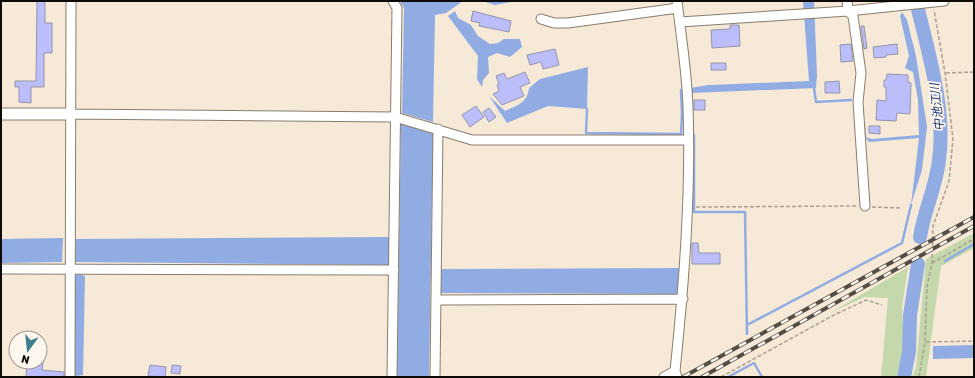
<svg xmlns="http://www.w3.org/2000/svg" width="975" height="378" viewBox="0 0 975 378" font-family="Rubik,'Noto Sans JP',sans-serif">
<rect width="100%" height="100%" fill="#f6e9d8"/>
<!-- green -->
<path fill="#c5d8ac" d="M974,233v15l-33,18 -15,111h-14l4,-10 10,-108z
M908,267l-6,40 2,47 -8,23h-15l7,-79 -23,-1 -35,16z"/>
<!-- water -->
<path fill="#91ace3" d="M400,1h63l-17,12 -11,2 -2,107 -31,-9 2,-105z
M482,1h35l-22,4z
M803,1h11l3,74 -1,13 -125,5 -1,-5 19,-3 100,-4z
M455,11l3,7 13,7 7,11 12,8 8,-1 6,-4h16l2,8 -12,10 -13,-4 -9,4 1,16 -6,7 -1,7 -5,-8 1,-23 -30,-40z
M902,12l5,8 9,36 11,71 -5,43 -11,35 8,-67 -50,4 -4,-5 7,2 47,-4 -1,-35 -5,-28 -8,-4 4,-12 -9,-40z
M588,67l-1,42 -39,-3 -41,17 -18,-27 16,15c13,-6 22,-8 24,-23l11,-9z
M401,123l32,10 -4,244h-32z
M390,237l-1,28 -314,-3 1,-23z
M63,238l-1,24 -61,1v-24z
M680,268l-2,26 -237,-1v-24z
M79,274l6,2 -2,99 -7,1 -3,-3v-97z
M974,345v13l-41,1v-13z"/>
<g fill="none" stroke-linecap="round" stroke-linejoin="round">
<!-- stream -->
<path stroke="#91ace3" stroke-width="2.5" d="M814,88l2,14 35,-2
M587,109l-1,24 95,1 1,-21 -1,-23
M864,126l1,11
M694,135v77h51l2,122
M945,261l29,-17
M747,325l155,-82 9,-38
M728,377l26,-14 8,14"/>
<!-- river -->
<path stroke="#91ace3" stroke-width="14" d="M916,1c12,51 30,107 23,159 -3,27 -15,51 -19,77
M904,377l5,-25 1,-37 8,-51"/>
</g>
<!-- building -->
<path fill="#bcbefb" stroke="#9495a8" d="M37,1h8v22h7v30h-8v34h-13v16l-12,-1v-15h-4v-6h21z
M473,11l38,10 -2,11 -30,-6 1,-3 -9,-2z
M730,25h9l1,21 -28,2 -1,-18 19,-1z
M861,26h3l3,22 -3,1z
M851,44l2,17 -12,1 -1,-17z
M897,44l1,10 -12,1v2l-12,1 -1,-11z
M555,49l4,16 -16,4 -2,-7 -11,3 -3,-10z
M711,63h15v7h-15z
M525,72l5,11 -10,4 4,9 -22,9 -9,-11 6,-3 -2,-6 2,-1 -3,-8 8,-3 3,6z
M887,74l21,1v7l3,1 -1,31 -13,-1 -1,8 -20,-1 1,-20 9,1v-14h-2v-7h2z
M839,81l1,12h-15v-11z
M694,100h11v10h-11z
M476,106l8,11 -14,10 -8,-12z
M489,108l7,9 -7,5 -6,-10z
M869,126h11v8l-11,-1z
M692,243h6l1,10h21v11h-28z
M27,362h16l-1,8 22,2v5h-38z
M150,365l16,2 -1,10 -17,-1z
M172,365l9,1 -1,8 -9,-1z"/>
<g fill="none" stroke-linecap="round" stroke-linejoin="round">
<defs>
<path id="minor" d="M847,1l1,10 5,5 8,57 -3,29 7,104
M541,19l13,4h14l110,-15
M680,22l168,-11 96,-10
M71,114l324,3 77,23h216
M1,269l393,1
M436,300l247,-1
M70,377l1,-376
M392,377l5,-369 -4,-7
M435,377l3,-248
M664,377l11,-6
M677,377l-2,-6c9,-88 16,-176 13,-264 -1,-35 -7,-71 -11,-106"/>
<path id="tertiary" d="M1,114h70"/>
</defs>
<!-- minor casing -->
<use href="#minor" stroke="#887d6d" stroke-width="11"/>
<!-- tertiary casing -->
<use href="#tertiary" stroke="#887d6d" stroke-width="13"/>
<!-- path -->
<path stroke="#aaa093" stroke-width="1.5" stroke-dasharray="4 2" stroke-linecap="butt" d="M946,73l28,-1
M696,207l161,-1
M872,207l30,1
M932,263l42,-24
M926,342l48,-1
M721,377l111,-61 34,-16 16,5
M919,377l6,-35 2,-56 5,-23 1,-37 16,-45 4,-42 -8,-66 -11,-63"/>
<!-- minor -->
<use href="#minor" stroke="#fff" stroke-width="9"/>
<!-- tertiary -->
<use href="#tertiary" stroke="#fff" stroke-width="11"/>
<defs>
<path id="rail" d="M683,377l291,-160
M702,377l272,-151"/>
</defs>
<!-- rail casing -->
<use href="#rail" stroke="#544d45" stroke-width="4"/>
<!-- rail -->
<use href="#rail" stroke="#fff7ed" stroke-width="2.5" stroke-dasharray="8" stroke-linecap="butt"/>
</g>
<g text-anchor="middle" stroke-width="3.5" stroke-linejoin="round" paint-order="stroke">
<!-- water labels -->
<g font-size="12" font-style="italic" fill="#193474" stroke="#fff7ed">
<text transform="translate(937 107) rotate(-96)" y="4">中池江川</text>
</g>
</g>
<!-- border -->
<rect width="975" height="378" fill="none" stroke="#0e0a05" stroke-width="4"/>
<!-- north arrow -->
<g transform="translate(28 350) rotate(195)"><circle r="19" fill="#fff7ed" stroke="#9f9890"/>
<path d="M0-3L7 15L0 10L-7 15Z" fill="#3c7f8f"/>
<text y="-6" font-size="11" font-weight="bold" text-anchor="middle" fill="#0e0a05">N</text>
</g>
</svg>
